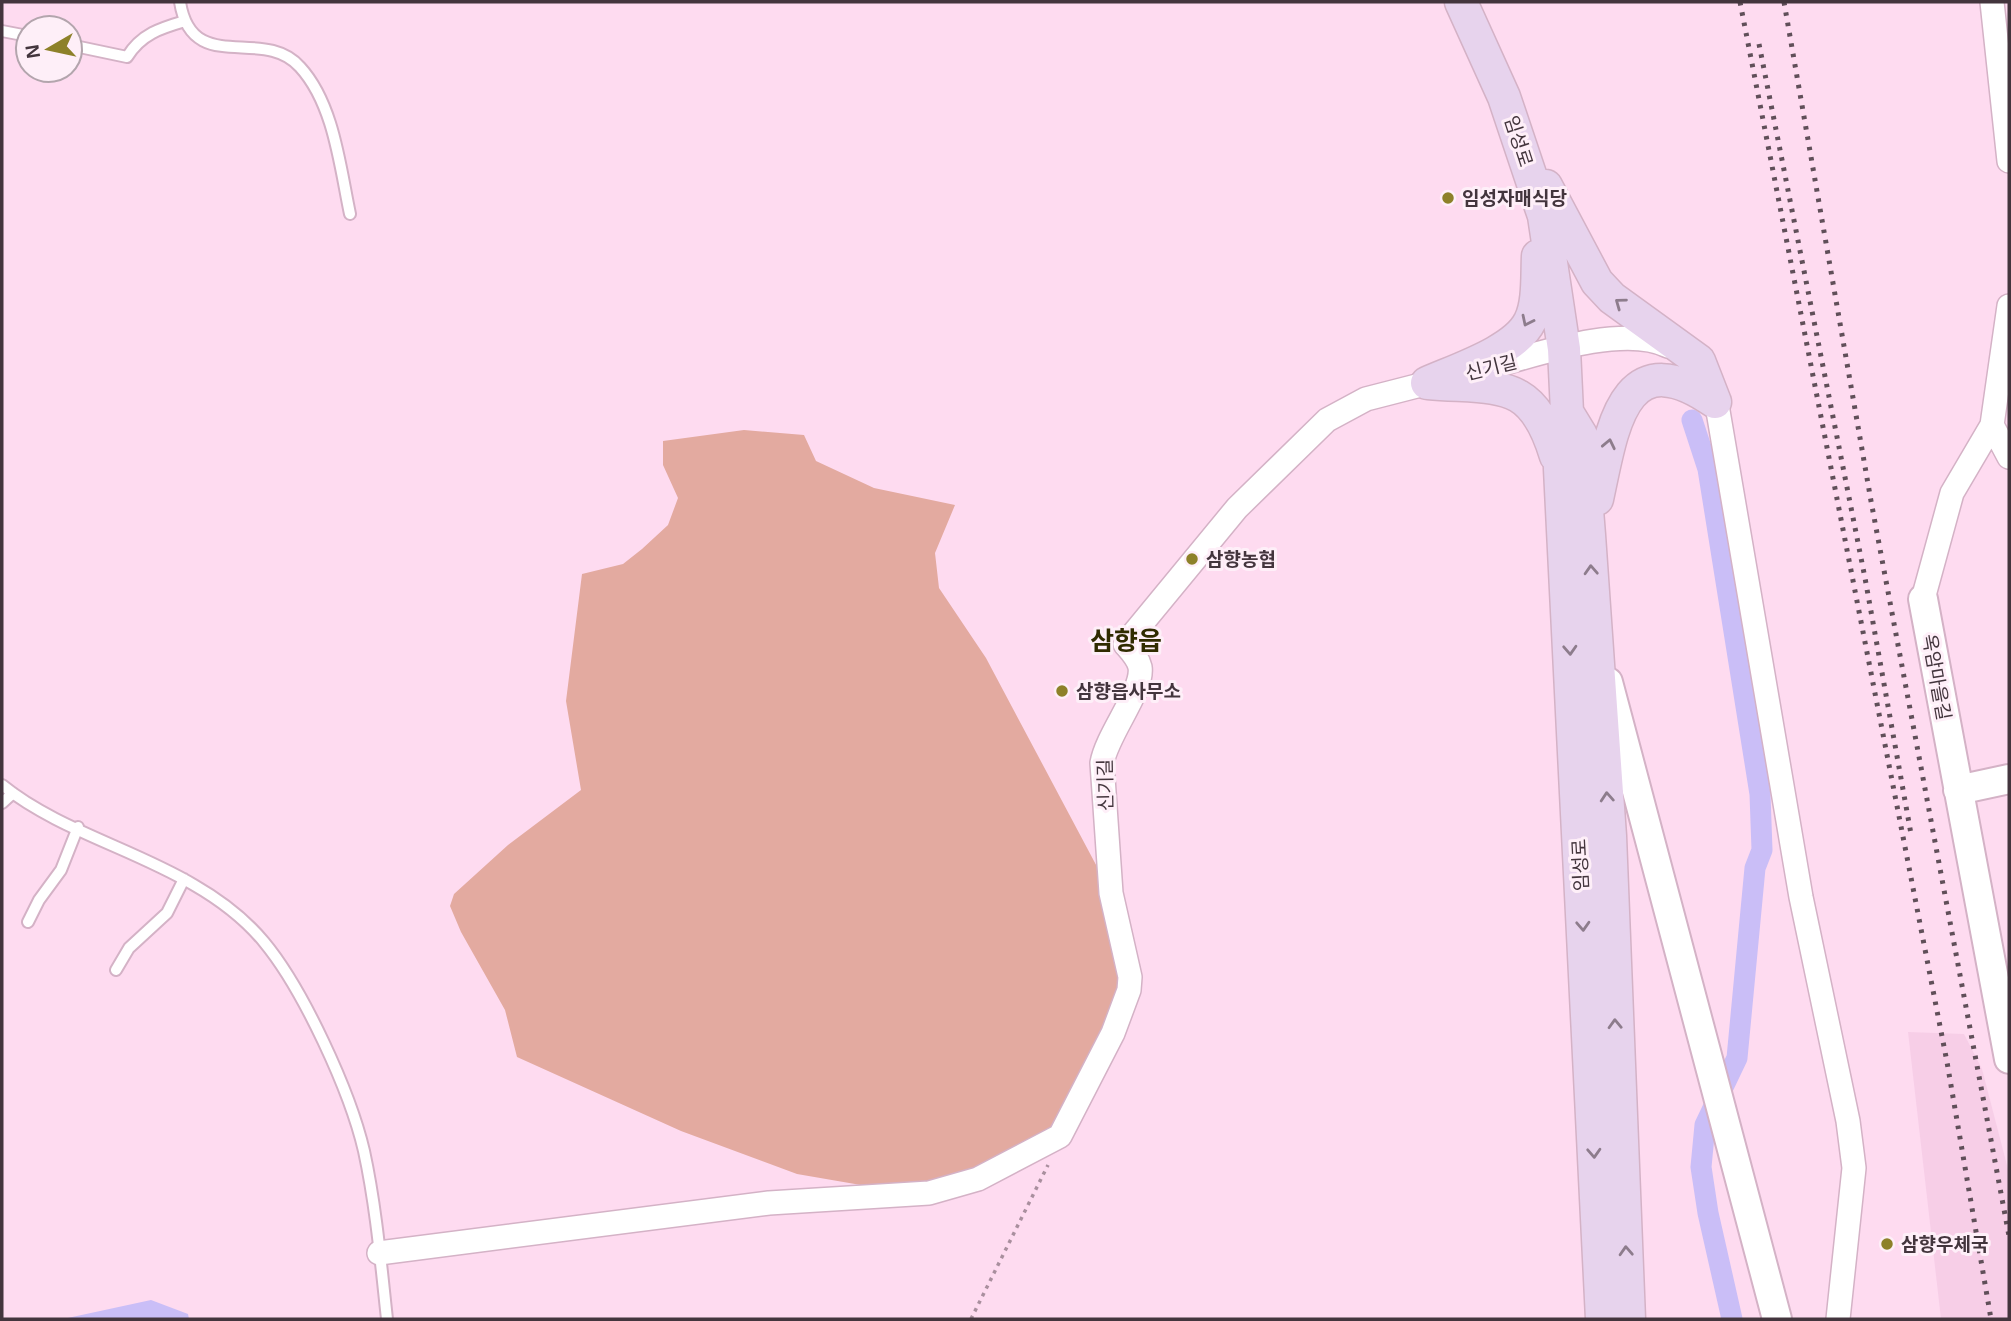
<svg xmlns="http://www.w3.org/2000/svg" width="2011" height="1321" viewBox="0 0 2011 1321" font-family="Helvetica,'Noto Sans KR',sans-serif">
<rect width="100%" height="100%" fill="#fedbf0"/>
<!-- built -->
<path fill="#f7cee7" d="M1908,1032l56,2 18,35 27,104v146h-68z"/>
<!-- green -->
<path fill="#e3aaa0" d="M744,430l60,5 12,26 58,27 81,17 -20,48 4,35 47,70 125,235 19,84 -70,159 -147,58 -116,-20 -116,-43 -164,-74 -12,-47 -44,-78 -11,-26 4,-12 54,-49 73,-55 -15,-89 16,-127 41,-10 19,-15 26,-24 10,-27 -15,-33v-24z"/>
<!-- water -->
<path fill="#cabef7" d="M151,1300l37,14 1,5h-126z"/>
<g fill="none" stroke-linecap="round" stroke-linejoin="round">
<!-- canal -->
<path stroke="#cabef7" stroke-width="21" d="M1692,420l16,49 52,325 2,56 -7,18 -18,190 -32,67 -4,42 7,46 24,106"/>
<defs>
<path id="service" d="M180,2c12,75 83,23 120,65 34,37 40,100 50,147
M2,31l26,5
M70,45l57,12c14,-23 34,-29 58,-36
M2,785c54,44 132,64 192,100 26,15 51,34 70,57 39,47 86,149 100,209 12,55 17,113 23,168
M2,803l11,-10
M28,922l11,-22 22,-30 17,-43
M116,970l13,-22 38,-35 17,-34"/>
<path id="minor" d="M1992,2l17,159
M1480,370c49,-13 142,-47 188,-24
M1707,390l11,21 83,486 47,224 6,47 -16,151
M1992,425l17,32
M1923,599l29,-106 40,-68 17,-119
M379,1253l390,-50 160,-10 49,-14 82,-43 53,-103 16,-43 1,-13 -19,-84 -9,-130c5,-29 42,-73 38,-96 -2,-9 -9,-16 -15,-23l112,-136 90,-88 39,-21 74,-19"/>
<path id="tertiary" d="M1923,599l86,460
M1608,682l169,637
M1958,790l51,-11"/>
<path id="secondary" d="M1461,2l43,95 40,119 20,133 3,63 -8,27 1,30 42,850
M1546,186l51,96 15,16 87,63 16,41
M1427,383c29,-13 89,-32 103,-62 9,-18 7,-45 8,-65
M1428,383c72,6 104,-6 128,73
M1567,412l14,23 8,100 21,301 19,483
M1597,499c15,-68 25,-162 118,-97"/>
</defs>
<!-- service casing -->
<use href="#service" stroke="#d4b2c6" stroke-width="14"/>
<!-- minor casing -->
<use href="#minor" stroke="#d4b2c6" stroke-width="26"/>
<!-- tertiary casing -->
<use href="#tertiary" stroke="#d4b2c6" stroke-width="32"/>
<!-- secondary casing -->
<use href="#secondary" stroke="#d4b2c6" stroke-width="35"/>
<!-- path -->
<path stroke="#a98f9e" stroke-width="3.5" stroke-dasharray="3.5 5" stroke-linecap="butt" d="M971,1319l77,-154"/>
<!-- service -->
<use href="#service" stroke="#fff" stroke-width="10"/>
<!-- minor -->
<use href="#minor" stroke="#fff" stroke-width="23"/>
<!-- tertiary -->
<use href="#tertiary" stroke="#fff" stroke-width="28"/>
<!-- secondary -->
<use href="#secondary" stroke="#e7d3ed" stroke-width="32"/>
<!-- rail -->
<path stroke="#604f59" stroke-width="5" stroke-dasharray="3.5 7" stroke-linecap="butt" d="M1740,2l207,1060 44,257
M1784,2l87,499 138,735
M1759,44l106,534 46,256"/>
</g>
<!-- one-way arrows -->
<defs><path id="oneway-chevron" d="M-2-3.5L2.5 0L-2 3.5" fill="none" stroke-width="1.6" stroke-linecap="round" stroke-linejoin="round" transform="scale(1.75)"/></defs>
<g stroke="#8d7c8c">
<use href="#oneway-chevron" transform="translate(1620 303) rotate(-144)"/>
<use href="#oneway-chevron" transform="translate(1527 321) rotate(116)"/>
<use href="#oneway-chevron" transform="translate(1609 444) rotate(-78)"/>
<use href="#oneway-chevron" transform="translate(1591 570) rotate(-93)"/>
<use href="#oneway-chevron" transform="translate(1570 650) rotate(87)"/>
<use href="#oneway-chevron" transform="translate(1607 797) rotate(-94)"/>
<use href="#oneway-chevron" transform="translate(1583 926) rotate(87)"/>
<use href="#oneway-chevron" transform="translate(1615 1024) rotate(-92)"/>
<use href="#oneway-chevron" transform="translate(1594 1153) rotate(87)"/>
<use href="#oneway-chevron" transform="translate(1626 1251) rotate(-93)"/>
</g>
<!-- markers -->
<g fill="#8d8129" stroke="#feeff8" stroke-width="2.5">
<circle cx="1448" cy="198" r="7"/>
<circle cx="1192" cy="559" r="7"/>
<circle cx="1062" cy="691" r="7"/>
<circle cx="1887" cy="1244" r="7"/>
</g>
<g text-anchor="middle" stroke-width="6" stroke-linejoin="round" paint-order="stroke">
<!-- street labels -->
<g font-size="19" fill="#43353d" stroke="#feeff8">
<text transform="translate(1519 141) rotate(72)" y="7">임성로</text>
<text transform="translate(1491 367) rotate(-14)" y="7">신기길</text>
<text transform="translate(1937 677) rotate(80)" y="7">옥암마을길</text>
<text transform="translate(1105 785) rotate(-91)" y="7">신기길</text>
<text transform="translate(1580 865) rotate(-93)" y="7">임성로</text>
</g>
<!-- poi labels -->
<g font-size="19" font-weight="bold" fill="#43353d" stroke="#feeff8" text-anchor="start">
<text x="1462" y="205">임성자매식당</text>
<text x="1206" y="566">삼향농협</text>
<text x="1076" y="698">삼향읍사무소</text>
<text x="1901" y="1251">삼향우체국</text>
</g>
<!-- district labels -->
<g font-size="26" font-weight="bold" fill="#302b00" stroke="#feeff8">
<text x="1126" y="650">삼향읍</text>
</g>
</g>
<!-- border -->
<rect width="2011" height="1321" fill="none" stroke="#43353d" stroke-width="7"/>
<!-- north arrow -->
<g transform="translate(49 49) rotate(261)"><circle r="33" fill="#feeff8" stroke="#b3a5ad" stroke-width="2"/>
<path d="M0-5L12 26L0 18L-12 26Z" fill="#8d8129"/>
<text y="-10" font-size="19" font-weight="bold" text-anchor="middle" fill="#43353d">N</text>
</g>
</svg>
